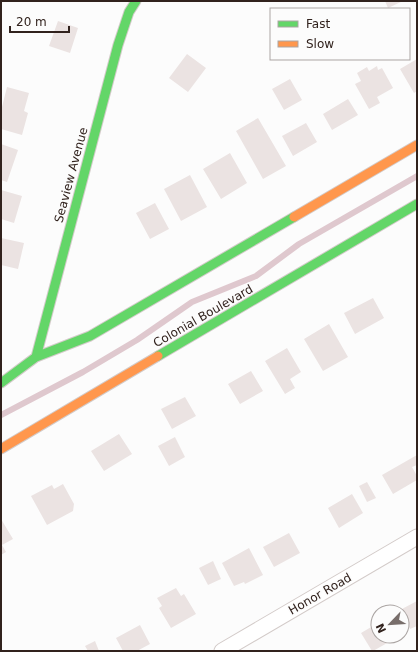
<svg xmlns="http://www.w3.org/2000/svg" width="418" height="652" viewBox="0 0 418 652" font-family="'DejaVu Sans',sans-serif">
<rect width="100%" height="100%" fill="#fcfcfc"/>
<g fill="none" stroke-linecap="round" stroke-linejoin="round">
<!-- stream -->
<path stroke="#dfc8ce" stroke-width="6" d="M1,415l82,-43 54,-32 55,-38 64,-26 43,-32 118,-68"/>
</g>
<!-- building -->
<path fill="#ebe3e2" d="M385,1h18l-15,7z
M58,21l20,7 -8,25 -21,-7z
M187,54l19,14 -18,24 -19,-14z
M417,59v32l-3,2 -14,-24z
M377,66l1,4 4,-2 11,20 -16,9 3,6 -11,6 -14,-25 6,-3 -4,-8 10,-6 2,4z
M290,79l12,21 -18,10 -12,-21z
M7,87l22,6 -5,18 4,2 -6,22 -21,-6v-18z
M348,99l10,16 -26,15 -9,-16z
M258,118l28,48 -23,13 -27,-48z
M306,123l11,19 -24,14 -11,-20z
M1,144l17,6 -11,32 -6,-2z
M230,153l17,30 -26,16 -18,-30z
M190,175l17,32 -26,14 -17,-32z
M1,190l21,6 -8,27 -13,-4z
M155,203l14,26 -19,10 -14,-26z
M1,238l23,5 -6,26 -17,-4z
M373,298l11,20 -29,16 -11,-21z
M329,324l19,33 -25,14 -19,-32z
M287,348l14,24 -11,7 5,9 -10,6 -20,-33z
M251,371l12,20 -23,13 -12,-20z
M185,397l11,19 -24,13 -11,-20z
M119,434l13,20 -28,17 -13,-20z
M175,437l10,20 -16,9 -11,-20z
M417,455v10l-5,2 5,9v4l-24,14 -11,-19z
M367,482l9,16 -9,4 -8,-16z
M63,484l11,20 -1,7 -26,14 -16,-29 21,-11 2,4z
M352,494l11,19 -24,15 -11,-20z
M1,519l12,20 -11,6 4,7 -5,3z
M289,533l11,20 -26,14 -11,-20z
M249,548l14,27 -18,9 -1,-2 -10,4 -12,-23z
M213,561l8,18 -13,6 -9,-17z
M176,588l5,8 3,-2 12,20 -25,14 -12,-20 3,-2 -5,-8z
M417,601v25l-7,3 -8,-17 -2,-2z
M378,623v13h17l1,2 -23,13h-1l-11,-18z
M140,625l10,19 -13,7h-14l-7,-13z
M95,641l4,10h-11l-3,-5z"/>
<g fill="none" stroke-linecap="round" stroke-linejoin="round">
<defs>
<path id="street" d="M222,651l195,-114"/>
<path id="fast" d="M158,356l259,-152
M36,357l82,-312 11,-33 7,-11
M1,383l35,-26 54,-21 204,-119"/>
<path id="slow" d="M294,217l123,-72
M1,449l157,-93"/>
</defs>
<!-- street casing -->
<use href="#street" stroke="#d3cbc9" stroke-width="17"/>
<!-- fast casing -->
<use href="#fast" stroke="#d3cbc9" stroke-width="11"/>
<!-- slow casing -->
<use href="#slow" stroke="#d3cbc9" stroke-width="11"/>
<!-- street -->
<use href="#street" stroke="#fff" stroke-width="15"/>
<!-- fast -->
<use href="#fast" stroke="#63d668" stroke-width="9"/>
<!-- slow -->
<use href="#slow" stroke="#ff974d" stroke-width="9"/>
</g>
<g text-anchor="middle" stroke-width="3" stroke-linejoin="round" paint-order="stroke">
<!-- street labels -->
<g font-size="12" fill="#31221d" stroke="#fcfcfc">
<text transform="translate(71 175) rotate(-75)" y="4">Seaview Avenue</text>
<text transform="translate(203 316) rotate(-30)" y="4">Colonial Boulevard</text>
<text transform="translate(320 594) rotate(-30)" y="4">Honor Road</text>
</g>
</g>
<!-- border -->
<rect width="418" height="652" fill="none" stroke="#31221d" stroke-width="4"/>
<!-- legend -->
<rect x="270" y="8" width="140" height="52" fill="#fcfcfc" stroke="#aba5a3"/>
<rect x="278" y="21" width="20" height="6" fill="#63d668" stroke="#aba5a3"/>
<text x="306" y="28" font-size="12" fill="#31221d">Fast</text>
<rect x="278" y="41" width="20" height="6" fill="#ff974d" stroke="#aba5a3"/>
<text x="306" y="48" font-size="12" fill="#31221d">Slow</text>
<!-- north arrow -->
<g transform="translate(390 624) rotate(245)"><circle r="19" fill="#fcfcfc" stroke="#aba5a3"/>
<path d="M0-3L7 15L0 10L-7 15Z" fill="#786e6b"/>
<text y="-6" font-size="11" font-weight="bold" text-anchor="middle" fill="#31221d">N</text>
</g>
<!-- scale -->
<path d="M10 26v6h59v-6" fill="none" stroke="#31221d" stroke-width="2"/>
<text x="16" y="26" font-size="12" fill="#31221d" stroke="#fcfcfc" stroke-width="3" paint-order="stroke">20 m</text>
</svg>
